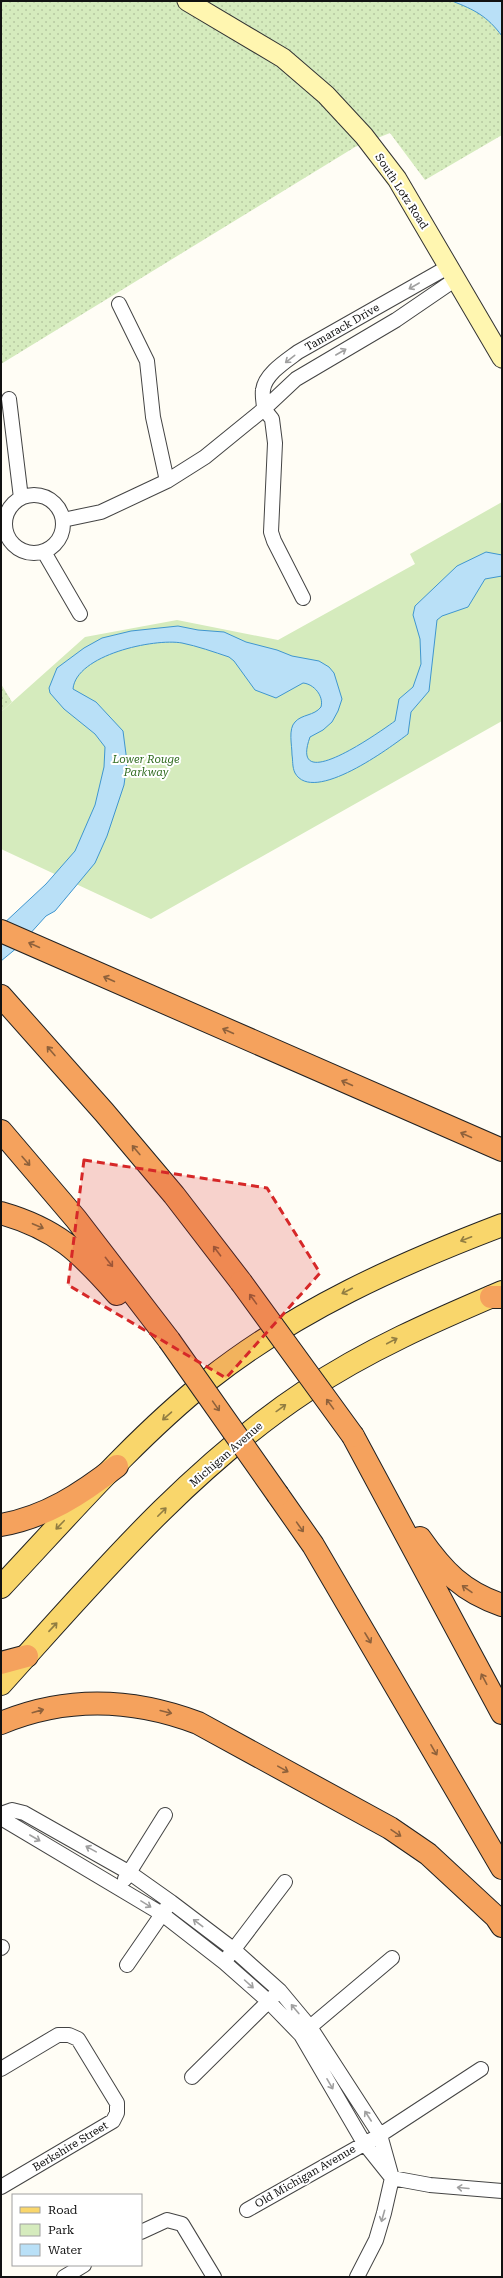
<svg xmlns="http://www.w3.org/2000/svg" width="503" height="2278" viewBox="0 0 503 2278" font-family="'Roboto Serif',serif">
<defs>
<pattern id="grass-dots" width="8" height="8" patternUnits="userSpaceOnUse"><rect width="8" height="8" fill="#d5ebbd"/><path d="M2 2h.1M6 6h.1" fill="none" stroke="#b6c8a1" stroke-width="1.8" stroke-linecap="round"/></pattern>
</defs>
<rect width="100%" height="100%" fill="#fffdf5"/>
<!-- grass -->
<path fill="url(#grass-dots)" d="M1,1h501v134l-77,45 -35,-47 -35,14 -354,217z
M1,684l11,18 -11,10z"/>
<!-- park -->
<path fill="#d5ebbd" d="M502,502v219l-351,198 -150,-70v-137l84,-75 92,-17 101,20 137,-76 -5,-10z"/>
<!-- water -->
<path fill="#b9e0f7" stroke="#3f96cf" d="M452,1h50v35c-15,-20 -27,-26 -50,-35z
M486,552l16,3v21l-17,3 -17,28 -26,9 -5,4 -8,71 -18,21 -3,22c-17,13 -95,71 -113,39 -3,-6 -2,-13 -3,-18 0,-10 -4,-26 3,-33 7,-8 19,-6 26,-15 3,-11 -7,-23 -18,-24l-27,15 -21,-8 -21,-29 -5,-4c-15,-5 -32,-11 -47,-14 -28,-5 -106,12 -109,46l23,13 27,29 4,31 -3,23 -17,51 -12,27 -40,48 -9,5 -28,31 -17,14v-35l45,-42 29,-33 20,-46 9,-38 1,-20 -10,-13 -31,-25 -14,-16 -1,-5 8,-20 27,-20 18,-10 29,-7 47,-5 20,4 26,2 22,10 31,8 15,6 27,5 10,6 5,6 8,26 -4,12 -6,11 -9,8 -13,7c-22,61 71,-6 85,-16l4,-22 14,-12 8,-23 -1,-25 -7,-24 2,-9 42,-40z"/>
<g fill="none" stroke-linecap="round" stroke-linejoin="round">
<defs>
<path id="street" d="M448,267l-150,85c-12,9 -33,22 -35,38 -1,6 1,13 1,19l32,-30 100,-59 60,-41
M119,304l28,57 6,56 14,64
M9,399l12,99
M5 524a29 29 0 1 1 58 0a29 29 0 1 1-58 0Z
M63,520l38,-8 66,-31 38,-24 59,-48 8,10 3,24 -4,89 3,9 29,57
M44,552l36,62
M1,1814l11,-4 12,3 106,60 41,29 62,47 47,42 30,36 70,108 12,43 -8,35 -8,27 -19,37
M1,1818l161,96 63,49 43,38 33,34 63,108 28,35 38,7 72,6
M125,1879l40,-64
M1,1948l1,-1
M228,1957l57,-75
M127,1965l40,-58
M304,2032l88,-74
M1,2069l57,-34h11l9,4 39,64v10l-4,8 -112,66
M192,2077l83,-82
M247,2210l133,-75 101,-66
M141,2232l26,-12 15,4 32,53
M64,2277l20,-12"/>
<path id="secondary" d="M187,1l96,57 43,37 38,41 33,43 105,179"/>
<path id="primary" d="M1,1587c65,-69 133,-148 207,-207 89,-70 189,-115 294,-155
M1,1684c94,-104 187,-215 305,-293 61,-41 128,-70 196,-99"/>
<path id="highway" d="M1,931l501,219
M1,996l103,116 70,83 67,87
M1,1131l75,88 93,121
M1,1213c56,16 79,39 116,81
M491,1297h11
M353,1436l149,277
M278,1495l35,50 189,323
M1,1525c45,-8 80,-31 116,-59
M420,1538c23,33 43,54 82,67
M1,1663l26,-7
M1,1723c65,-27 131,-25 197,0l192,105 38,26 68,63 6,9"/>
</defs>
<!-- street casing -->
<use href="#street" stroke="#444" stroke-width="16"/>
<!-- secondary casing -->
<use href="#secondary" stroke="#333" stroke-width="21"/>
<!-- primary casing -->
<use href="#primary" stroke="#222" stroke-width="24"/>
<!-- highway casing -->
<use href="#highway" stroke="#222" stroke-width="24"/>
<!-- street -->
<use href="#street" stroke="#fff" stroke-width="14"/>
<!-- secondary -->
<use href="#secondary" stroke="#fff6b0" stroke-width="19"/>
<!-- primary -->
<use href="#primary" stroke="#f9d66b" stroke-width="22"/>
<!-- highway -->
<use href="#highway" stroke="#f5a25d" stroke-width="22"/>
<defs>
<path id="highway-bridge" d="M241,1282l112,154
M169,1340l109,155"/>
</defs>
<!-- highway-bridge casing -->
<use href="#highway-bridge" stroke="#222" stroke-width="24" stroke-linecap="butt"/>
<!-- highway-bridge -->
<use href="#highway-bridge" stroke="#f5a25d" stroke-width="22"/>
</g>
<!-- one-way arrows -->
<defs><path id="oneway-shaft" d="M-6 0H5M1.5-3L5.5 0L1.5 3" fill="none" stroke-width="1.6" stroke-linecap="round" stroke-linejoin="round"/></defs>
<g stroke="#a0a0a0">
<use href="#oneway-shaft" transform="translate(414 286) rotate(150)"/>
<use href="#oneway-shaft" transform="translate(341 352) rotate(-30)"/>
<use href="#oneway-shaft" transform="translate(290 359) rotate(142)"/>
<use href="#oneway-shaft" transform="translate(35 1838) rotate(30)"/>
<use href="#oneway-shaft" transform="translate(91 1849) rotate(-151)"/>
<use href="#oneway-shaft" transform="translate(146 1904) rotate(32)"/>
<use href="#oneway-shaft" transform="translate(198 1923) rotate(-143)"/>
<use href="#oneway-shaft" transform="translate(249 1984) rotate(42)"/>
<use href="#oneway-shaft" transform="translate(295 2009) rotate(-130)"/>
<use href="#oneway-shaft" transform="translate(330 2084) rotate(60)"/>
<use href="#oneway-shaft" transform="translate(368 2116) rotate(-123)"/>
<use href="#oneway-shaft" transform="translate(463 2188) rotate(-175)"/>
<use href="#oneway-shaft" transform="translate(383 2216) rotate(106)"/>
</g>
<g stroke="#8e613b">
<use href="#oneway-shaft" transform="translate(34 945) rotate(-156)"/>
<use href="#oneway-shaft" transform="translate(109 979) rotate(-156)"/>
<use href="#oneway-shaft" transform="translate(228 1031) rotate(-156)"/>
<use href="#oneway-shaft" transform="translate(51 1051) rotate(-131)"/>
<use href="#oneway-shaft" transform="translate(347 1083) rotate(-156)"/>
<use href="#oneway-shaft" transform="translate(466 1135) rotate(-156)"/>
<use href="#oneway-shaft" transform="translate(136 1150) rotate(-130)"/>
<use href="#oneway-shaft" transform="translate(26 1161) rotate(49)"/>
<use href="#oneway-shaft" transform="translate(38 1226) rotate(23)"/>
<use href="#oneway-shaft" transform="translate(217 1251) rotate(-127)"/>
<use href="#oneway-shaft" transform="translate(109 1262) rotate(52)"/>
<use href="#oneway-shaft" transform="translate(253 1299) rotate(-126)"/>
<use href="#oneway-shaft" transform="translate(330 1404) rotate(-126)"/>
<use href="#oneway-shaft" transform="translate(216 1406) rotate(55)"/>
<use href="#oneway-shaft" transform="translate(300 1527) rotate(55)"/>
<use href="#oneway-shaft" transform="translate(467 1589) rotate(-145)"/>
<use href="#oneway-shaft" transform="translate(368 1638) rotate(59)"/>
<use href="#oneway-shaft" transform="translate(484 1679) rotate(-118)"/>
<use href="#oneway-shaft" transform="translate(38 1711) rotate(-16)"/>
<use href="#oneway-shaft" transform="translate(166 1712) rotate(14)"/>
<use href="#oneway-shaft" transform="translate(434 1750) rotate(60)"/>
<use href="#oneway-shaft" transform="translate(283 1769) rotate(29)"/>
<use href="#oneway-shaft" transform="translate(396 1833) rotate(34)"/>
</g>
<g stroke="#917d42">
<use href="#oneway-shaft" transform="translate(466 1239) rotate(159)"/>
<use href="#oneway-shaft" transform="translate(347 1291) rotate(153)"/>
<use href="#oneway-shaft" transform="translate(392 1341) rotate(-28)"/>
<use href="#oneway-shaft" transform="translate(281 1408) rotate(-36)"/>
<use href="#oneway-shaft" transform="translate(167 1416) rotate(139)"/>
<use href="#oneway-shaft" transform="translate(162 1512) rotate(-45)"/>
<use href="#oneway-shaft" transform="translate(60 1525) rotate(134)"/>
<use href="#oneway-shaft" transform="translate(53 1627) rotate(-47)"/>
</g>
<!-- marked area -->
<path fill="#d62828" fill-opacity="0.2" stroke="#d62828" stroke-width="3" stroke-dasharray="8 5" stroke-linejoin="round" d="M84,1160l183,28 53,85 -94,105 -158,-93z"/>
<g text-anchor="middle" stroke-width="4" stroke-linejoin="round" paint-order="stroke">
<!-- street labels -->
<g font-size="11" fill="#111" stroke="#fff">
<text transform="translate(402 191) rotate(57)" y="4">South Lotz Road</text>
<text transform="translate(342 327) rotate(-30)" y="4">Tamarack Drive</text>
<text transform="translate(226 1454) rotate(-41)" y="4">Michigan Avenue</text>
<text transform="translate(70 2146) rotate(-31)" y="4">Berkshire Street</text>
<text transform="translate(305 2176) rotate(-30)" y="4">Old Michigan Avenue</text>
</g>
<!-- park labels -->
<g font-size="11" font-style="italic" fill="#2f6b1f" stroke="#fff">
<text x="146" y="763">Lower Rouge<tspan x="146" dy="13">Parkway</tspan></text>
</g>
</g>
<!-- border -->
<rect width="503" height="2278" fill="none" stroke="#111111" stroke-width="4"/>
<!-- legend -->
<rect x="12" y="2194" width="130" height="72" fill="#ffffff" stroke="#a0a0a0"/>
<rect x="20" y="2207" width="20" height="6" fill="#f9d66b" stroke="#a0a0a0"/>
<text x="48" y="2214" font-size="12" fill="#111111">Road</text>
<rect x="20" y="2224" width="20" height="12" fill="#d5ebbd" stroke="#a0a0a0"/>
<text x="48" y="2234" font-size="12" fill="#111111">Park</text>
<rect x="20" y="2244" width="20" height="12" fill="#b9e0f7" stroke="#a0a0a0"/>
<text x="48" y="2254" font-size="12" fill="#111111">Water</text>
</svg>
